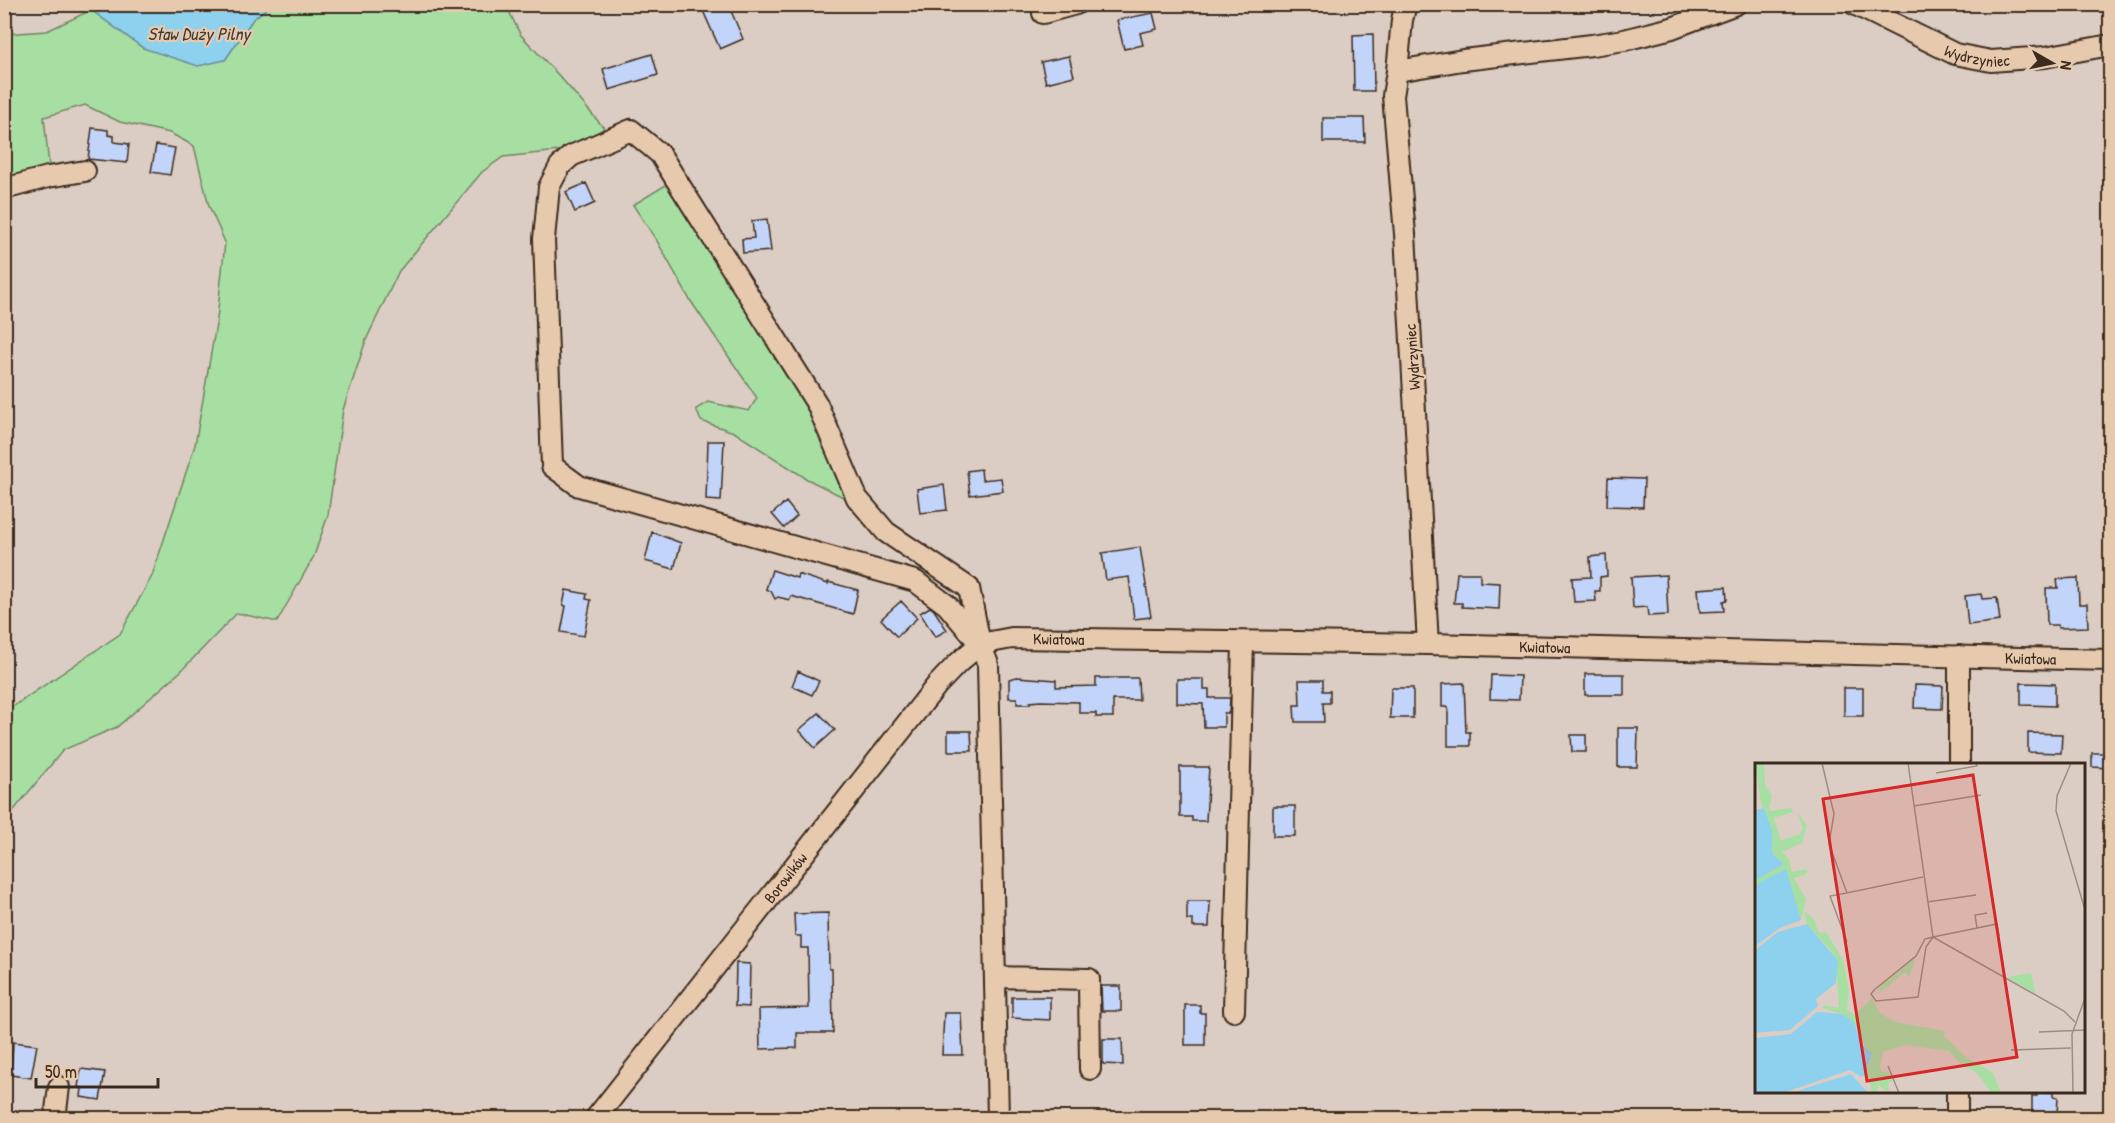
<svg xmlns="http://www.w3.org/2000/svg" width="2115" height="1123" viewBox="0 0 2115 1123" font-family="'Patrick Hand',sans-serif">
<rect width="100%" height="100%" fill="#dccdc4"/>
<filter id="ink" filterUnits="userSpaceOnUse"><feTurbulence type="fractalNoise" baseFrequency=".0167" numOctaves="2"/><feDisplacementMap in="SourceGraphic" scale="12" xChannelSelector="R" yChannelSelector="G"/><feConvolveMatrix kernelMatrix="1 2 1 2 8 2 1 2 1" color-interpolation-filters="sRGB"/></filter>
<g filter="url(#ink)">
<!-- green -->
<path fill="#a7dfa3" stroke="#718460" stroke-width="1.5" d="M271,5h235l14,29 42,45 42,49 -26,21 -75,8 -21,15 -83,99 -33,69 -23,70 -15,105 -14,41 -37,66 -40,-9 -57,59 -63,55 -54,23 -58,71v-109l115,-78 32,-58 43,-131 22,-126 8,-77 -16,-36 -15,-60 -24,-13 -50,-11 -35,-17 -41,12 5,49 -44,13v-145l42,-3 44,-21 52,38 82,12 28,-41z
M669,183l144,223 40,96 -46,-23 -73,-47 -33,-11 -5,-12 12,-7 41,9 8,-13 -67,-98 -33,-59 -24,-36z"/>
<!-- water -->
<path fill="#8dd1ef" stroke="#6c8e9b" stroke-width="1.5" d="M80,5h191l-18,14 -28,41 -27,6 -55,-18 -52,-38z"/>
<!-- building -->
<path fill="#c2d4f9" stroke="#3b2a1e" stroke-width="1.5" d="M700,4h28l15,35 -23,10z
M1153,13l4,16 -17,4 3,12 -19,4 -7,-29z
M1373,34l1,57h-20l-1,-56z
M652,54l6,21 -49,15 -6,-21z
M1069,56l5,20 -28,7 -5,-21z
M1323,118h41l1,24h-42z
M92,128l16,2v5l6,1v6l15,2 -2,19 -39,-4z
M156,145l19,3 -5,27 -19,-3z
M586,183l9,20 -20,9 -9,-20z
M767,219l4,32 -28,2 -1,-14 12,-1 -2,-17z
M708,441h16l-3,60 -15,-1z
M981,469l1,11 19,-2 2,13 -33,4 -3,-24z
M1608,478l36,1 -1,28 -36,-1z
M944,485l3,25 -27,3 -3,-24z
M786,502l11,14 -13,12 -12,-14z
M652,532l29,11 -7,26 -29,-8z
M1140,547l11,70 -17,2 -5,-42 -23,3 -4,-27z
M1606,555l1,21 -7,1v14h-5l1,10 -22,1 -2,-24 19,-1 -1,-20z
M772,570l25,8 1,-4 30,10v-2l30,8 -5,24 -62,-18 -1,4 -12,-3 -3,2 -4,-8 -5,-2z
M1457,573h23v9l20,1 -1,26 -37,-2v-4h-8z
M1666,575l2,40 -20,1 -1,-9 -14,1 -2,-31z
M2078,578l1,26h8l1,23 -30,1v-3h-11l-1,-37h12l-1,-9z
M1726,587l1,13 -4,1 1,10 -24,1 -2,-23z
M566,590l21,4 -1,5 5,1 -7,36 -23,-4 5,-26 -3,-1z
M1981,594l1,5 15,-1 3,23 -32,4 -3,-29z
M901,601l16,17 -20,19 -16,-18z
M930,607l4,3 13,20 -12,7 -15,-24z
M798,671l21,10 -7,14 -20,-9z
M1585,674h39v21h-39z
M1491,675l29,1 -1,24 -29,-1z
M1017,677l39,3v7l40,-1v-8h42l1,22h-26v17h-17v-4h-17v-11l-39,-1 -10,1v2h-13v-6h-8v-19z
M1177,679h27v10h5v9h21l-1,15h-5v14h-20l-1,-23 -26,-1z
M1299,680h24v11h7v12h-7l1,19h-29l-1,-17h6z
M1464,683l2,49h4v14h-22v-39h-6v-23z
M2021,683l34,1v22l-34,-1z
M1915,685l28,1 -1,23 -28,-1z
M1391,688h22v30h-23z
M1844,688h19v28h-19z
M819,713l16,17 -20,18 -16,-18z
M1618,728h20l-1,39h-19z
M948,731h23l1,20h-24z
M2028,733l34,1 -1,19 -33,-1z
M1571,735h15v17h-14z
M2092,753h18v15l-18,-1z
M1180,767h29l-3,54h-14v-4h-12z
M1273,806h22v30h-22z
M1187,901h23l-1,26h-16v-7h-6z
M828,913l1,56h3l1,64h-36v15l-37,1 -1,-40 50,-1 -1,-60h-7v-12h-6l-1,-22z
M736,963l14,1 -1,43 -14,-1z
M1101,986h20v25h-19z
M1012,997h38v23l-38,-2z
M1185,1005h15v8h5v32h-20z
M944,1013h17l2,42h-21z
M1103,1039h19l1,26 -20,-1z
M13,1042l24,3 -6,33 -20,-3z
M81,1069l24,3 -5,28 -19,-3 1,-9 -4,-1z
M2037,1092h16v4l5,1 -1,17 -25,-1v-17h5z"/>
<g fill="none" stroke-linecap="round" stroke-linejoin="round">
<defs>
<g id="minor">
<path id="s1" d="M1854,4l101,50 36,7 54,-4 65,-12"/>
<path d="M1043,13l33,-9"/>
<path d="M1397,71l5,-51 4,-16"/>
<path d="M631,130l29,24 157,250 40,94 29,34 83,56 11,56 -33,-39 -32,-24 -336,-95 -27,-20 -8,-227 5,-52 11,-21 11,-10z"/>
<path d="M4,189l44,-12 37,-6"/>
<path d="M980,644l8,20 10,454"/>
<path d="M1428,644l-23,-410 -12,-138 4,-25 66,-11 129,-15 32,-5 48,-12 64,-24"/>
<path d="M1959,764v-108"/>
<path d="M995,977l94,2 1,90"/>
<path d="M1234,1011l9,-369"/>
<path d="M55,1118l4,-31"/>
<path id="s2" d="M596,1118l341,-433 20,-21 23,-20 32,-6 416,6 682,16"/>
<path d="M1957,1118v-26"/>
</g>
</defs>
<!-- minor casing -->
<use href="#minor" stroke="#3b2a1e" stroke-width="24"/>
<!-- minor -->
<use href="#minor" stroke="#e7caae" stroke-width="20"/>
</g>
</g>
<g text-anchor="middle" stroke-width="4.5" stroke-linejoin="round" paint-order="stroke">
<!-- street labels -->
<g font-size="16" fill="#3b2a1e" stroke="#e7caae">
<text dy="6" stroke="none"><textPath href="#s1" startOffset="135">Wydrzyniec</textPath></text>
<text transform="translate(1412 357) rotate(-94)" y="6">Wydrzyniec</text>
<text dy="6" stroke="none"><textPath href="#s2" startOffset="690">Kwiatowa</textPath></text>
<text dy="6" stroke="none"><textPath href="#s2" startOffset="1176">Kwiatowa</textPath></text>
<text dy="6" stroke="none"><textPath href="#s2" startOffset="1662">Kwiatowa</textPath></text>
<text dy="6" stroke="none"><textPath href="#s2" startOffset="306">Borowików</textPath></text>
</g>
<!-- water labels -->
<g font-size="18" font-style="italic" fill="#433b33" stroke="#e7caae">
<text x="199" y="40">Staw Duży Pilny</text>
</g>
</g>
<!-- overview -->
<g transform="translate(1755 763)">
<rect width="330" height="330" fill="#dccdc4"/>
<path d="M0,0h9l1,21 7,12 -3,15 22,-3 2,4 -19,6 7,23 19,-7 3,-6 -6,-16 10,13 -5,18 -20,9 7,7 3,13 15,-3v5l-13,4 12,21 -5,21 -12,-37 -34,2v-4l29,-17 -12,-11 -3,-32 -8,-18zM49,148l10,8 5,14 7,-1 17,28 6,30 -2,20 8,5 17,-17 8,15 15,9 50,9 -1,5 22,21 27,16 8,20 -10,-1 -15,-20 -13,-6 -14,-15 -44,-6 -22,7 -3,15 2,5 6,-1 5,10 -5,2 1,10 -11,-8 -1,8h-5l-5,-24 4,-8 -13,-32 -16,-15 -20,-6 2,-3 15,3 -2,-30 -6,-27 -24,-27zM161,194l-7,21 -4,-6 -24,20 -3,-4zM276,210l5,21 -29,-17z" fill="#a7dfa3"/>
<path d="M9,45l8,22v23l12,11 -29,17v-71zM31,106l15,51 -21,8 -25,18v-61zM52,161l31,37 -2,22 -20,16 2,7 -28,24 -35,3v-83l23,-18zM62,249l25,2 12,8 7,22 11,9 -7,22 -4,2 -11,-7 -67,23h-28v-55l36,-4zM96,311l17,19h-75l16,-6z" fill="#8dd1ef"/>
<path fill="none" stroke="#9c8c82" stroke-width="1.5" d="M67,0l12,51 -5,30 18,49 76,-16M153,0l25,174M316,0l-14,33 -1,15 29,99M181,10l41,-7 -1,-3M159,43l67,-11M172,139l49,-7M222,165l-2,-13 12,-2M178,174l-7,10 -8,50 -42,4 -5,-7 3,-4 42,-34 9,-17zM178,174l131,74 11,11M178,174l64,-13 2,12M92,179l-17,-46 17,-3M284,269l46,-2M256,287l60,-2M133,303l11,27M318,330l-1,-59 13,-36"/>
<path fill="#d62828" fill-opacity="0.15" stroke="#d62828" stroke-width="3" d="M218,12l44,282 -150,24 -44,-282z"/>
<rect width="330" height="330" fill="none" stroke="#3b2a1e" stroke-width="3"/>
</g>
<!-- margin -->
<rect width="2115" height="1123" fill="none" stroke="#e7caae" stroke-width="24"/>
<rect x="12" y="12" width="2091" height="1099" fill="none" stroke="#3b2a1e" stroke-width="2" filter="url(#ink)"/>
<!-- north arrow -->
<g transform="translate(2052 63) rotate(99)" stroke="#e7caae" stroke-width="4.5" paint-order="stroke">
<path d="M0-4.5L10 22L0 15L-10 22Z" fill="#3b2a1e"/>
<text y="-9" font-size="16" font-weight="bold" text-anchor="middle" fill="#3b2a1e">N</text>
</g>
<!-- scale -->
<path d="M36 1078v9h122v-9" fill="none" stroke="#3b2a1e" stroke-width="3"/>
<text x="45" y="1078" font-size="18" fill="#3b2a1e" stroke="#e7caae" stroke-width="4.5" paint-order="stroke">50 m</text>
</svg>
